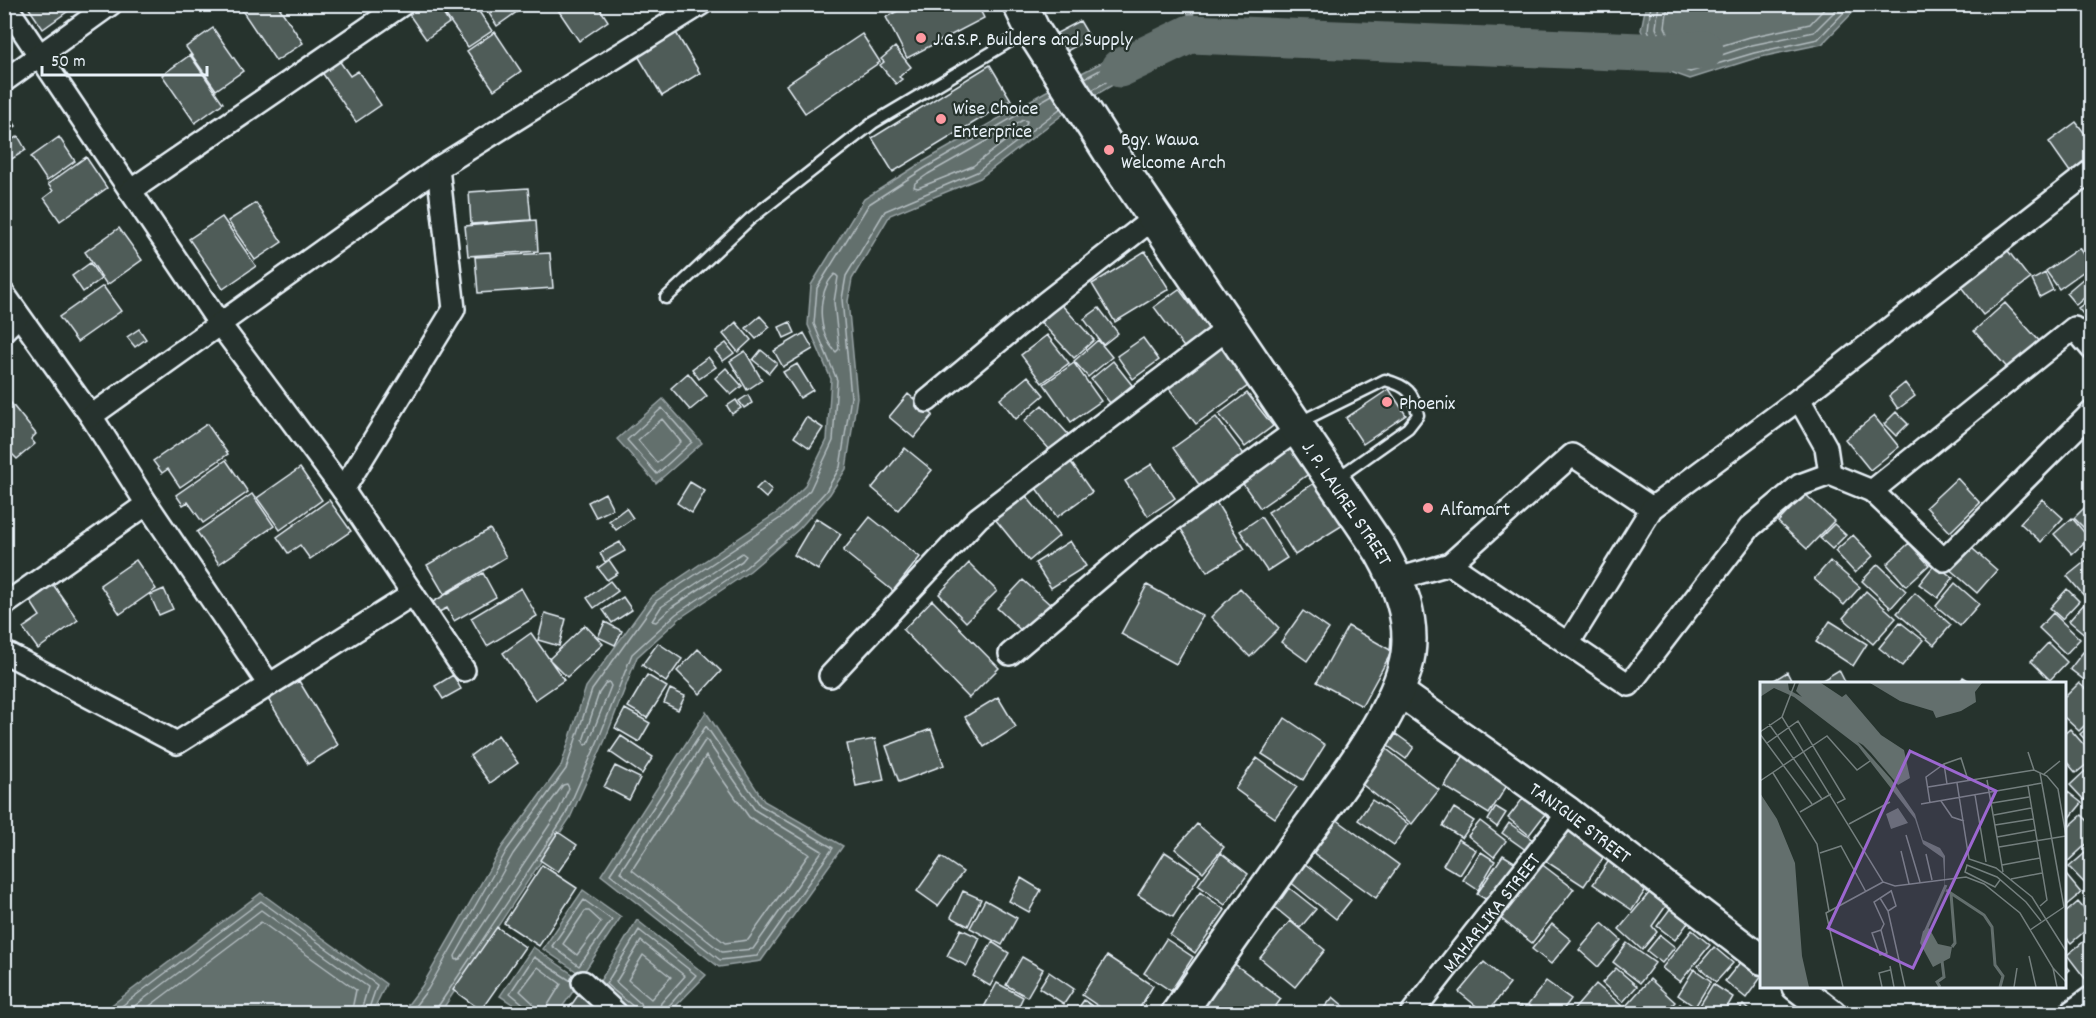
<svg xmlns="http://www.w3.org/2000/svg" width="2096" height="1018" viewBox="0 0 2096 1018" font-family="Dekko,sans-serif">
<rect width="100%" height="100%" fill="#26332d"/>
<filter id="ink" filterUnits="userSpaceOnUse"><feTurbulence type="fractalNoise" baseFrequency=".0167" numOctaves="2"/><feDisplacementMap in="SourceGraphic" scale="12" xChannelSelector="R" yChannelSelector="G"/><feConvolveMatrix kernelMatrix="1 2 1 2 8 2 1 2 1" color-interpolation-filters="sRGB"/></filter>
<g filter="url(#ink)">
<!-- water -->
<path fill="#636f6d" stroke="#98a3a5" stroke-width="1.5" d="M1646,5v-1l214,1 -38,39 -66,14 -66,21 -31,-11 -18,-38z
M1147,39l31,8 -112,65 -86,66 -90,37 -38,64 -4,22 9,96 -11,72 -16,25 -31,35 -49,42 -70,47 -43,39 -32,83 -35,78 -130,195 -39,1 21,-28 80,-139 59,-81 25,-79 65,-90 127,-85 26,-25 23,-47 4,-61 -23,-54 3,-40 53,-86 57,-36 124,-71z
M663,399l39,44 -46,40 -39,-44z
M706,712l58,89 79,45 -82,115 -42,6 -118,-92z
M583,890l38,27 -39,58 -39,-26z
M261,893l125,91 -14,29h-271z
M637,920l69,55 -37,38h-36l-36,-27z
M533,947l48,33 -23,33h-32l-26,-17z"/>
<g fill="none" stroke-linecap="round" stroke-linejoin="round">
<!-- shore -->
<path stroke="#b3bdc0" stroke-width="1.5" d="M1651,4l-3,26 15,32 27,10 64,-19 64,-14 34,-35
M1659,4l-3,24 12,28 23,9 61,-20 62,-13 28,-28
M1668,4l-3,23 10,22 16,6 59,-18 60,-13 19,-20
M1085,78l62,-33 11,4 -1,4 -65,37
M1023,120l4,1 -1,4 -53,41 -55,22 -4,-1 1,-4 13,-9z
M835,274l3,3 -4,25 5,47 -3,3c-19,-17 -20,-61 -1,-78z
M662,408l30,34 -35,32 -30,-34z
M662,419l19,23 -24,21 -19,-23z
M742,553l4,3 -4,5 -70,46 -16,15 -4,-1 9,-14z
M609,682l2,4 -23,58 -3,1 -2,-4 16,-48 7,-10z
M706,726l54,79 73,43 -76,108 -37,4 -110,-86z
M706,739l49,71 67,41 -69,98 -31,3 -102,-80z
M706,756l43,61 60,37 -61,86 -23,3 -93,-73z
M563,785l4,-1 2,4 -11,24 -98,147 -4,1 -1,-4 58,-102z
M584,900l28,20 -33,46 -27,-20z
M585,911h4l12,11 -24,33 -14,-11z
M643,955l28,22 -20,22 -23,-19z
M111,1014l150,-113 116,84 -10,29
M124,1014l137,-104 107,77 -8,27
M139,1014l122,-92 95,68 -5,24
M409,1014l19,-25 79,-139 59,-81 26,-79 64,-89 126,-84 28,-27 23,-49 4,-61 -23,-56 3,-36 52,-84 56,-36 127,-73
M436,1014l1,-6 128,-192 34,-78 33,-84 44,-40 70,-47 49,-42 31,-34 14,-24 11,-70 -9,-98 4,-23 39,-65 92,-39 84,-64
M529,1014l-2,-7 -17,-14 24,-36 37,24
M536,1014l-3,-11 -13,-12 18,-24 23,17 -13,21 -2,9
M636,1014l-2,-7 -28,-23 33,-54 57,45 -29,33 -2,6
M644,1014l-4,-11 -24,-21 25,-41 44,35 -24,27 -3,11"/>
<!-- stream -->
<path stroke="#98a3a5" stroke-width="7" d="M1190,34l1,-30"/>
<!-- river -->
<path stroke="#636f6d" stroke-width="39" d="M1120,68l70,-34 475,19 39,-3"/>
</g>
<!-- building -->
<path fill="#505c59" stroke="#e8f1f8" stroke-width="1.5" d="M26,4h52l-35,25z
M247,4h30l26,39 -27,18 -35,-52z
M420,4h17l12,19 -23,16 -18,-26z
M438,4h36l18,27 -24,16z
M483,4h35l3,5 -24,17z
M554,4h43l11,17 -29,20z
M911,4h66l7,14 -77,40 -21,-41z
M1080,21l10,17 -23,13 -10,-18z
M213,28l30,43 -27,19 -30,-43z
M675,31l25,42 -38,23 -25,-42z
M495,32l26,39 -27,19 -27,-39z
M862,34l18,28 -75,51 -19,-28z
M895,47l16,20 -12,10 3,2 -6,5 -16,-19 4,-3 -3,-3z
M190,55l33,48 -28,20 -33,-48z
M338,59l12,17 8,-5 23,34 -25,17 -35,-51z
M990,65l21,35 -118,72 -21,-34z
M4,108l12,18 -11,7 5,8 8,-5 8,14 -22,14z
M2076,122l16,21v13l-22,16 -21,-30z
M59,137l16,24 -28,20 -16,-24z
M86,157l21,31 -47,33 -16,-23 9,-7 -5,-7z
M528,188l3,32 -60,4 -2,-32z
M256,203l26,39 -27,18 -27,-39z
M222,217l34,49 -33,23 -34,-50z
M536,220l2,31 -70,5 -3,-30z
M119,228l23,32 -35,25 -22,-33z
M2005,247l25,32 -47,36 -25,-32z
M2079,248l12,18 -32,23 -13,-18z
M1145,251l24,38 -54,33 -23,-38z
M550,253l3,35 -75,5 -3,-36z
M90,263l11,16 -18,13 -11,-16z
M2092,271v20l-16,14 -10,-12z
M2045,273l8,17 -13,7 -8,-17z
M103,286l18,25 -44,31 -18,-25z
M1179,289l32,43 -25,18 -32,-43z
M2092,298v27l-14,-17z
M1058,301l36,39 -20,18 -36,-39z
M2005,303l38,42 -31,28 -38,-42z
M1099,308l19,25 -15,12 -19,-26z
M760,316l10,11 -14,12 -10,-11z
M736,322l15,18 -13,12 -15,-18z
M790,322l5,11 -11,5 -5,-11z
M139,329l7,10 -11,8 -8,-10z
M804,333l9,16 -30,18 -9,-16z
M1047,335l22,28 -27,20 -21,-28z
M1143,338l16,22 -26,19 -16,-23z
M1226,339l30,41 -60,44 -31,-41z
M1098,340l14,17 -24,20 -14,-16z
M726,343l8,10 -11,8 -8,-10z
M761,350l16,13 -8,10 -16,-13z
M745,351l17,29 -15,10 -17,-29z
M708,357l8,10 -17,12 -7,-10z
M1113,361l19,24 -22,18 -19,-24z
M1074,363l27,38 -30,21 -27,-38z
M797,364l16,26 -13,8 -17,-26z
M726,368l16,18 -11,9 -16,-17z
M688,373l19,23 -17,14 -19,-22z
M1028,376l16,19 -28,24 -16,-20z
M1905,383l10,13 -17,13 -9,-13z
M1389,389l17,26 -43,29 -17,-26z
M1247,393l26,33 -28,21 -26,-33z
M908,394l25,21 -19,23 -25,-21z
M748,395l4,8 -8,5 -5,-7z
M6,397l30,37 -5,5 4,5 -18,15 -5,-5 -8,6z
M736,400l5,8 -9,6 -5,-8z
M1042,405l26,29 -18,16 -26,-29z
M1896,412l12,12 -12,12 -12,-12z
M1874,416l25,31 -29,23 -25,-31z
M806,417l17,11 -13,20 -16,-11z
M1216,417l33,44 -44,32 -32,-45z
M207,424l21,30 -48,33 -12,-18 -6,4 -9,-12z
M1291,447l19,26 -50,35 -19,-27z
M905,448l27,22 -34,40 -26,-22z
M1068,458l24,34 -35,25 -24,-33z
M226,460l22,32 -45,31 -15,-21 -5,3 -7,-10z
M1152,464l23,34 -27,18 -23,-35z
M300,468l22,32 -42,30 -23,-32z
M1957,478l23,25 -30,29 -24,-25z
M690,482l15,9 -13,22 -15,-10z
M763,482l9,8 -6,8 -10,-9z
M1316,482l27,43 -48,30 -27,-43z
M1021,490l38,46 -30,25 -38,-47z
M605,493l8,16 -17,8 -8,-15z
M252,494l22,32 -55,38 -22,-32z
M1805,494l29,27 -27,28 -29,-27z
M2042,499l21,19 -22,24 -21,-19z
M329,500l22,31 -41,28 -10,-14 -12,8 -11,-16z
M1216,502l29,47 -38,23 -29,-48z
M2088,504l4,4v28l-18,-18z
M626,508l7,10 -17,12 -7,-9z
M870,517l50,40 -27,34 -50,-40z
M1261,517l26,41 -20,13 -27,-40z
M816,518l25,16 -23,36 -24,-15z
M2072,518l17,20 -17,16 -18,-20z
M1834,524l12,11 -14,14 -12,-11z
M490,529l16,28 -62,37 -17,-29z
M1853,535l20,21 -18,17 -20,-22z
M1070,541l16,25 -35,22 -16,-25z
M620,542l5,9 -20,11 -5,-9z
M1909,543l20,22 -23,21 -19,-22z
M1966,543l31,27 -20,23 -31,-27z
M2092,556v47l-1,1 -24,-28z
M136,560l20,29 -36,25 -20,-29z
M609,560l9,13 -11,7 -9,-12z
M1830,561l30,26 -16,18 -30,-26z
M969,563l28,28 -31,31 -27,-28z
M1878,564l28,27 -15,17 -29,-27z
M1935,564l18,14 -15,20 -19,-14z
M483,573l13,24 -42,24 -7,-13 -10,5 -6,-10z
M1023,580l30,27 -26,29 -30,-28z
M610,581l8,10 -24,17 -7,-10z
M52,583l26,37 -40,29 -15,-21 17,-12 -11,-17z
M1955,583l24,21 -19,22 -24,-20z
M1147,585l56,31 -27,48 -55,-30z
M521,588l16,28 -50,30 -16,-28z
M1240,588l39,40 -29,29 -39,-40z
M164,589l9,20 -14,6 -9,-20z
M2067,589l12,12 -17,18 -12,-11z
M1866,591l30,27 -23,26 -30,-26z
M1915,593l36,32 -17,20 -37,-32z
M623,597l9,13 -20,13 -9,-13z
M932,600l67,68 -30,30 -66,-68z
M2084,604l8,7v20l-5,5 -18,-15z
M1303,611l26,18 -22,32 -26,-19z
M545,613l21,6 -7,27 -21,-6z
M2053,613l27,26 -14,15 -27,-26z
M1830,621l37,23 -14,22 -37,-24z
M605,622l17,9 -7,14 -17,-8z
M1900,622l23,18 -21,26 -23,-18z
M585,625l18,19 -36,33 -18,-18z
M1348,626l44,25 -30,55 -45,-24z
M531,633l33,47 -29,20 -32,-47z
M2092,641v14l-6,-3z
M658,643l24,16 -16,23 -24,-17z
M2048,643l19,19 -17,18 -19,-19z
M698,649l23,22 -21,23 -23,-23z
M2083,652l9,7v27l-22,-17z
M1839,670l7,14h-30z
M1787,672l6,12h-25z
M453,675l8,14 -18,10 -8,-13z
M647,675l20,12 -20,31 -19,-11z
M1963,677l11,7h-15z
M299,681l39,64 -30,19 -40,-65z
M2079,683l13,12v23l-13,13 -15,-14v-19z
M670,689l15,7 -7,14 -14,-7z
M998,697l18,30 -32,20 -19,-30z
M625,709l25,14 -11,19 -24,-14z
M1285,718l40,27 -22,35 -41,-26z
M2092,724v23l-12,-13z
M931,729l13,36 -45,17 -13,-36z
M2070,729l22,25v6l-16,13 -12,-14v-25z
M1396,734l18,13 -8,12 -18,-13z
M498,735l20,28 -28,20 -20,-27z
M621,736l32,21 -11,17 -32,-22z
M875,739l9,41 -28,6 -9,-42z
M1384,747l55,43 -27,34 -54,-43z
M1464,755l44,29 -19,30 -45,-28z
M1257,758l40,29 -22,31 -40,-29z
M615,766l25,12 -11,22 -25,-13z
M2085,771l7,7v15l-8,7 -14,-15z
M2064,789l18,14 -14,17 -4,-3z
M1524,797l21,17 -16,21 -21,-17z
M1372,800l36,24 -14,21 -36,-25z
M1496,807l10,6 -9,14 -9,-7z
M1454,808l20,13 -12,17 -19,-12z
M2082,815l10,10v14l-27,25 -1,-33z
M1336,819l63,46 -23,33 -64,-46z
M1480,821l26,20 -12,16 -26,-21z
M1509,823l28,20 -7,10 -28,-20z
M1569,823l40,26 -25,37 -40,-26z
M1197,824l27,23 -21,25 -28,-23z
M558,832l19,13 -19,27 -18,-12z
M1458,839l18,11 -16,25 -17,-10z
M2092,847v42l-1,1 -22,-23z
M1165,852l35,23 -27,42 -35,-22z
M1481,852l14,9 -17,29 -15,-10z
M1221,853l27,21 -23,31 -27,-20z
M1503,855l18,11 -26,39 -18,-11z
M1612,856l39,26 -19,28 -39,-26z
M941,857l22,15 -25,34 -21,-15z
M1304,863l47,37 -15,19 -47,-38z
M1540,863l34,26 -42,54 -33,-26z
M542,865l35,23 -38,58 -35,-23z
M2066,875l15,18 -17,14v-31z
M1021,878l20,12 -12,22 -20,-11z
M1283,883l33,26 -16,19 -32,-26z
M1655,886l15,14 -18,26 5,6 -15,18 -23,-21z
M963,891l18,8 -13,27 -17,-9z
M1200,892l25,18 -30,43 -25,-18z
M985,900l32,18 -15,27 -32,-17z
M2078,902l14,16v7l-21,18 -7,-8v-21z
M1673,905l18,14 -16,21 -18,-14z
M1290,921l35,29 -30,37 -35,-29z
M1602,923l19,17 -23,27 -19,-17z
M1552,924l19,16 -20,24 -19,-15z
M497,927l28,20 -44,63 -28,-20z
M961,929l19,9 -13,28 -20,-10z
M1692,930l18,15 -30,37 -18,-14z
M1660,935l15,12 -13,16 -15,-12z
M2092,935v43l-5,3 -20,-26z
M1166,939l27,18 -22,34 -27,-18z
M992,942l17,11 -19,33 -17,-10z
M1627,943l28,20 -15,20 -27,-21z
M1714,947l19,16 -17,19 -18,-16z
M1107,956l46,30 -17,28h-26l-28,-19z
M1022,957l21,12 -16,28 -21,-12z
M1742,960l20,16 -16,22 -21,-17z
M1232,962l49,37 -11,15h-76z
M1484,962l26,22 -24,30 -27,-22z
M2064,963l6,7 -6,5z
M1616,968l21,18 -14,16 -21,-19z
M1694,969l17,12 -16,26 -17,-12z
M1049,972l25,17 -10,15 -25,-16z
M1650,979l25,23 -11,12h-32l-7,-7z
M1546,981l25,18 -11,15h-20l-12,-9z
M997,983l26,14 -8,17h-23l-9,-5z
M1596,984l26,22 -6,8h-46z
M1713,984l20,13 -10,17h-20l-6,-4z
M581,991l31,23h-47z
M1333,997l20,17h-34z
M1808,997l15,17h-32z
M1084,1000l19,14h-29z
M1680,1004l8,10h-19z
M1445,1005l10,9h-18z
M1743,1005l10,9h-17z
M1520,1006l8,8h-15z"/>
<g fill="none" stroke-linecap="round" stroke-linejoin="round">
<defs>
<path id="lane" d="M666,298l84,-79 123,-96 156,-93
M1298,423l87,-43c22,6 29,12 33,35l-10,13 -72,51"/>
<g id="street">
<path d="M5,4l216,322 122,164 121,180"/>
<path d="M4,81l107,-77"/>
<path d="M130,191l273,-187"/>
<path d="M4,294l87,122 56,88 121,179"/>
<path d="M4,330l14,-14"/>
<path d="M1799,399l27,48 4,27"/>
<path d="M927,401l118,-98 109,-85"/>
<path d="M91,416l347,-248 263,-164"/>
<path d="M343,490l111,-181 -16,-141"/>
<path d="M1872,491l72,69 148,-148"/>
<path d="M1450,564l179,121 121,-158 50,-42 30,-11 42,17 202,-163 18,21"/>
<path d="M1397,579l53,-15 122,-109 80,53"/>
<path d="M4,605l143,-101"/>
<path d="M1568,644l84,-136 147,-109 293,-229"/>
<path d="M4,652l173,91 236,-149"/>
<path d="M1010,654l131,-111 157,-114"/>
<path d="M830,676l148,-158 252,-191"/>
<path d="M583,982l34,32"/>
<path id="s1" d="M1411,1014l158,-202"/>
</g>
<g id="secondary">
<path id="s2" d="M1397,690l172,122 193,148"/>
<path d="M1796,986l36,28"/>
<path d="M2074,1014l18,-13"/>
</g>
<g id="primary">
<path id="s3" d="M1020,4l12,25 77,121 272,401c18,32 32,66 27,103 -8,57 -75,141 -109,188 -40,57 -80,114 -121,172"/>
</g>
</defs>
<!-- lane casing -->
<use href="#lane" stroke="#e8f1f8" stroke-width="15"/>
<!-- street casing -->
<use href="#street" stroke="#e8f1f8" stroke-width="26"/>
<!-- secondary casing -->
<use href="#secondary" stroke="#e8f1f8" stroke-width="33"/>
<!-- primary casing -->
<use href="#primary" stroke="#e8f1f8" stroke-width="38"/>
<!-- lane -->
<use href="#lane" stroke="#26332d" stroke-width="10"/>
<!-- street -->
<use href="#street" stroke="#26332d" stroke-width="21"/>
<!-- secondary -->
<use href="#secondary" stroke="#26332d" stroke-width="28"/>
<!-- primary -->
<use href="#primary" stroke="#26332d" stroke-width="33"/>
</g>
</g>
<!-- markers -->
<g fill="#ff9aa2" stroke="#26332d" stroke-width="2">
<circle cx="921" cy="38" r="6"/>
<circle cx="941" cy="119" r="6"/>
<circle cx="1109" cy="150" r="6"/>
<circle cx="1387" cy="402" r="6"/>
<circle cx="1428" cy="508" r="6"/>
</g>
<g text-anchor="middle" stroke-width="4.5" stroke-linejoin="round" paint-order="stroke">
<!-- poi labels -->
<g font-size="20" fill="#e8f1f8" stroke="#26332d" text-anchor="start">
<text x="933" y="45">J.G.S.P. Builders and Supply</text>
<text x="953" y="114">Wise Choice<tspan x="953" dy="23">Enterprice</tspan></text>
<text x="1121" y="145">Bgy. Wawa<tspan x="1121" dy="23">Welcome Arch</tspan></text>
<text x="1399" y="409">Phoenix</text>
<text x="1440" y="515">Alfamart</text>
</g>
<!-- street labels -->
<g font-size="20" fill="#e8f1f8" stroke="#26332d">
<text dy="7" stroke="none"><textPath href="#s3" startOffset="597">J. P. LAUREL STREET</textPath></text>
<text dy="7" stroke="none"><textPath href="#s2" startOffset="226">TANIGUE STREET</textPath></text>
<text dy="7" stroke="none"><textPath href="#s1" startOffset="129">MAHARLIKA STREET</textPath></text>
</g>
</g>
<!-- overview -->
<g transform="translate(1760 682)">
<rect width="306" height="306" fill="#26332d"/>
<path d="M0,1h28l1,7 13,7 -6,-6 3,-8h22l21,14 4,-3 35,41 23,15 6,28 -12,7 -27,-32 -8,-8 -5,-3 33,37 24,35 8,26 17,8 5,8v33l-2,-31 -20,-14 -8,-25 -57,-73 -64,-49 -20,-9 -14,9zM110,1h112l-7,9 1,10 -15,9 -25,7 -3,-7 -33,-10zM0,111l17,26 18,44 7,93 7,31h-49zM138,126l10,15 -17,6 -5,-15zM169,246l9,16 14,3 -2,11 -17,9 -13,-24 3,-12z" fill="#636f6d"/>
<path fill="none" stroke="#636f6d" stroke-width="3" d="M186,208l38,25 8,12 3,38 8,11 -3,11M191,212l4,49 -3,4M165,250l21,-47M180,305l-3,-5 7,-5 -2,-16"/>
<path fill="none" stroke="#747f7e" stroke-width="1.5" d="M35,1l-13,34 101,165 12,4 71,-9 18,7 36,29 33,55 4,19M9,42l53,75M0,50l22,-15M0,52l52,70M7,61l31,-22 47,78 -8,4M268,70l6,18M184,82l3,20M13,91l44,71 12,67M280,91l24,134M284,92l16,-13M227,98l16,92M0,99l67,-45 30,34 13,-9M197,101l12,76 27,9 36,29 34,54M268,104l19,114 -7,6M168,105l106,-17 13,6 11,13 8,47M215,113l11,67M181,119l11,16 12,4M170,121l-4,-26 18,-13 17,-6 7,22M232,121l37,-6M161,122l121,-21M40,130l31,-18M234,133l37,-7M89,142l41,-22M235,143l38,-6M146,153l14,47M237,155l38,-7M239,165l67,-11M141,169l8,33M60,171l21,-7 25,46M166,172l6,26M242,183l38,-7M251,197l31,-6M240,198l-5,7 -30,-15 2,-7 30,12 29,25 15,19M120,216l8,13 17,76M128,229l8,-5 -5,-16M121,248l-9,3 8,22 7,-2 -6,-23 3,-6 -10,-22 17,-11M270,248l34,-23M269,274l7,31M130,284l4,21M293,286l13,14M83,305l-17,-74 57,-31M122,305l-3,-14 11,-3M254,305l3,-19"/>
<path fill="#9c67d0" fill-opacity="0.15" stroke="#9c67d0" stroke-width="3" d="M150,69l86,40 -83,177 -85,-40z"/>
<rect width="306" height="306" fill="none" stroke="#e8f1f8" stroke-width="3"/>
</g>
<!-- margin -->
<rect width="2096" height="1018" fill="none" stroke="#26332d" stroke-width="24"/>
<rect x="12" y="12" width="2072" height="994" fill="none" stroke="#e8f1f8" stroke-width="2" filter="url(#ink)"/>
<!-- scale -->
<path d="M42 66v9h165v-9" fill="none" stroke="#e8f1f8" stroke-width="3"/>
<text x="51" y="66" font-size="18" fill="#e8f1f8" stroke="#26332d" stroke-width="4.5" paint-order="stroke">50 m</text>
</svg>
